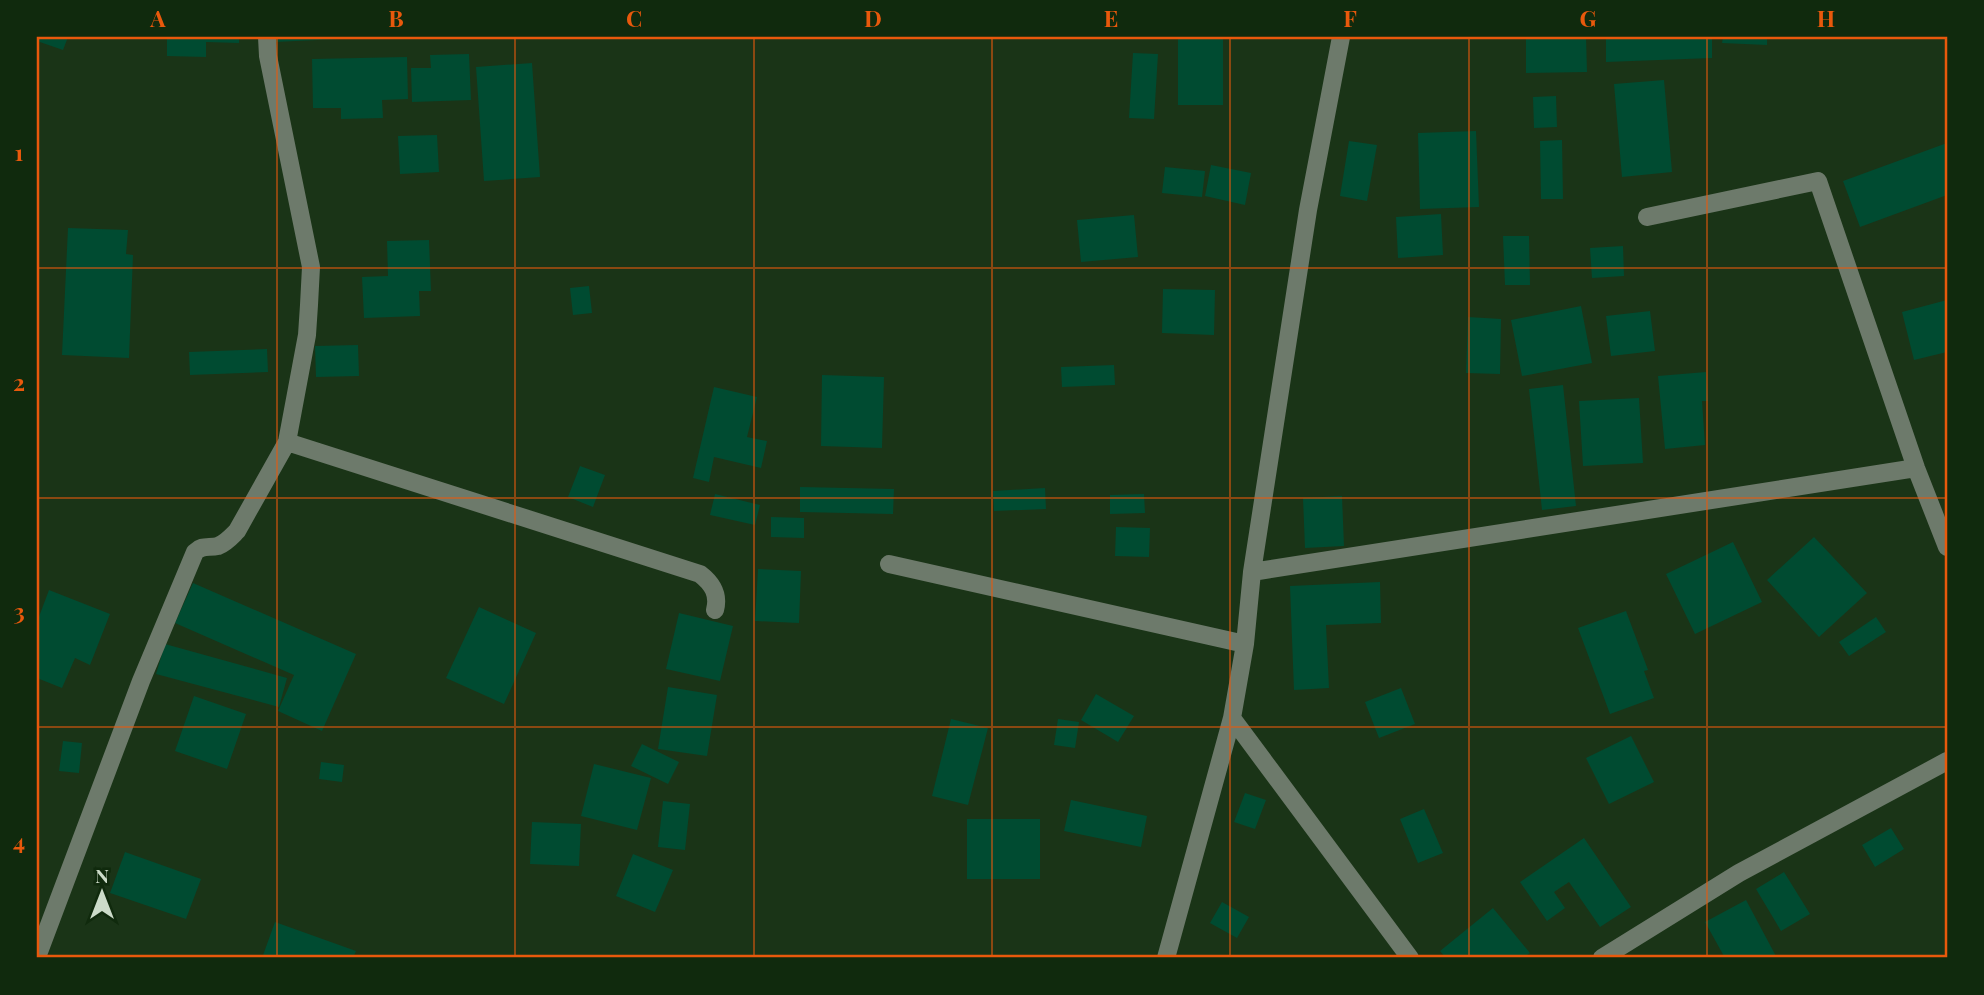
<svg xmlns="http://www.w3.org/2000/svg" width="1984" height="995" viewBox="0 0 1984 995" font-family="'Playfair Display',serif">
<rect width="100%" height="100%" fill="#1a3417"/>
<!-- building -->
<path fill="#004b31" d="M37,37h31l-5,13 -26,-9z
M167,37h72v6l-33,-1v15l-39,-1z
M273,37h67v2l-66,3z
M1178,37h45v68h-45z
M1526,37h60l1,35 -61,1z
M1621,37h91v21l-106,4v-24z
M1723,37h44v8l-45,-2z
M1133,53l25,1 -4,65 -25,-1z
M469,54l2,46 -59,2 -1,-34h20l-1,-13z
M407,57l1,42 -26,1 1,18 -42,1v-11h-28l-1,-49z
M532,63l8,114 -56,4 -8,-114z
M1664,80l8,92 -50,5 -8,-93z
M1556,96l1,31 -23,1 -1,-31z
M1476,131l3,76 -59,2 -2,-76z
M437,135l2,37 -39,2 -2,-38z
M1562,140l1,59h-22l-1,-58z
M1349,141l28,4 -10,56 -27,-5z
M1947,143v52l-87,32 -17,-46z
M1211,165l40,8 -6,32 -40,-9z
M1165,167l40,4 -3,26 -40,-4z
M1441,214l2,41 -45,3 -2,-41z
M1134,215l4,42 -57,5 -4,-42z
M68,228l60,2 -2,24 7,1 -4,103 -67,-3z
M1503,236h26l1,49h-25z
M429,240l2,51h-12l1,25 -56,2 -2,-41 26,-1 -1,-35z
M1623,246l1,30 -32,2 -2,-30z
M589,286l3,27 -19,2 -3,-27z
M1163,289l52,1 -1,45 -52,-2z
M1947,300v52l-33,8 -12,-48z
M1581,306l11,57 -70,13 -11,-56z
M1650,311l5,40 -44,5 -5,-40z
M1468,317l33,2 -1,55 -34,-1z
M358,345l1,31 -43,1 -1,-31z
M267,349l1,23 -78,3 -1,-23z
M1114,365l1,20 -53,2 -1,-20z
M1706,372l2,29h-6l3,44 -40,4 -7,-73z
M822,375l62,2 -2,71 -61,-2z
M1563,385l13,121 -34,4 -13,-121z
M714,387l43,10 -10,40 20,4 -6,27 -47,-11 -5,25 -16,-4z
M1639,398l4,65 -60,3 -4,-65z
M580,466l25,9 -12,32 -25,-10z
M800,487l94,2 -1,25 -93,-2z
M1045,488l1,21 -52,2 -1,-20z
M715,494l45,11 -5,20 -45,-10z
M1144,494l1,19 -35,1v-19z
M1342,496l2,50 -39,2 -2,-50z
M771,517l33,1v20l-33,-1z
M1116,527l34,1 -1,29 -34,-1z
M1814,537l53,56 -48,44 -52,-57z
M1733,542l29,60 -67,32 -29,-60z
M758,569l43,2 -2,52 -44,-2z
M1380,582l1,41 -55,2 3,63 -35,2 -4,-104z
M193,583l163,71 -34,77 -44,-20 16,-36 -119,-52z
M49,590l61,24 -20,51 -15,-7 -13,30 -25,-10v-56z
M479,607l57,26 -32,71 -58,-26z
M1626,611l22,59 -4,1 10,27 -44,16 -32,-86z
M679,613l54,13 -13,55 -54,-12z
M1876,617l10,15 -37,24 -10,-14z
M165,644l122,34 -8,29 -123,-33z
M668,687l49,8 -10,61 -49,-7z
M1401,688l14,36 -36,14 -14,-36z
M1096,694l38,22 -16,26 -37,-22z
M194,696l52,18 -19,55 -52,-18z
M951,719l37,9 -20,77 -36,-9z
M1058,719l21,3 -4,26 -21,-3z
M1631,736l23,46 -45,22 -23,-46z
M63,741l19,2 -3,30 -20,-2z
M642,744l37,18 -11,22 -37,-18z
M321,762l23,3 -2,17 -23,-3z
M594,764l57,14 -14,52 -56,-14z
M1245,793l21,7 -11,29 -21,-7z
M1071,800l76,16 -6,31 -77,-16z
M663,801l27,3 -5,46 -27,-3z
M1424,809l19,44 -25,10 -18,-44z
M967,819h73v60h-73z
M532,822l49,2 -2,42 -49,-2z
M1891,828l13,21 -29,18 -13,-22z
M1584,838l47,69 -31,20 -31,-45 -15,10 11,16 -18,13 -27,-39z
M125,852l76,27 -15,40 -76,-26z
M633,854l40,16 -18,42 -39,-16z
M1784,872l26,42 -29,17 -25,-42z
M1746,900l31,58h-52l-20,-36z
M1222,902l27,15 -12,21 -27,-15z
M1493,908l37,45 -7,5h-77l-6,-7z
M275,922l81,29 -3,7h-91z"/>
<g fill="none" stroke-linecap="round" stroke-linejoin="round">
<!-- minor -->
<path stroke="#6d7a6b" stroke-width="18" d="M1647,217l171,-36 98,287 31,79
M287,442l413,132c13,10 19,21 15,36
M889,564l356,80
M1252,572l664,-104
M1232,718l178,240
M37,957l104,-276 54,-129c7,-7 13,-4 23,-6 8,-3 13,-9 19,-15l50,-89 20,-107 2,-30 2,-38 -43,-211 -1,-19
M1166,958l66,-240 13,-74 7,-72 56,-362 33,-173
M1602,958l137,-85 208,-112"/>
</g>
<!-- grid -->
<path fill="none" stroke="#e8590c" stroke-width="2" stroke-opacity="0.55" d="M277,37v921M515,37v921M754,37v921M992,37v921M1230,37v921M1469,37v921M1707,37v921M37,268h1910M37,498h1910M37,727h1910"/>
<!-- border -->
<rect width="1984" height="995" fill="none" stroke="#102a0d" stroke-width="77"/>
<!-- north arrow -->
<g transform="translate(102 893)" stroke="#102a0d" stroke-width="5" paint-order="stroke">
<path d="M0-5L12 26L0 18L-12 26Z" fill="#ccdbc9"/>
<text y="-10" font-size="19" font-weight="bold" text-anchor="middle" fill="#ccdbc9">N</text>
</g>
<rect x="38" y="38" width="1908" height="918" fill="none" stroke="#e8590c" stroke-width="2.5"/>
<g font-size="23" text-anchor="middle" font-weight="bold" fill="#e8590c">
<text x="158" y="27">A</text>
<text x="396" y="27">B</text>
<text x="634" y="27">C</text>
<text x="873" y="27">D</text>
<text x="1111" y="27">E</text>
<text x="1350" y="27">F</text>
<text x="1588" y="27">G</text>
<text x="1826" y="27">H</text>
<text x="19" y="161">1</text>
<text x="19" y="391">2</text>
<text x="19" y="620">3</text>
<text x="19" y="850">4</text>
</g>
</svg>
